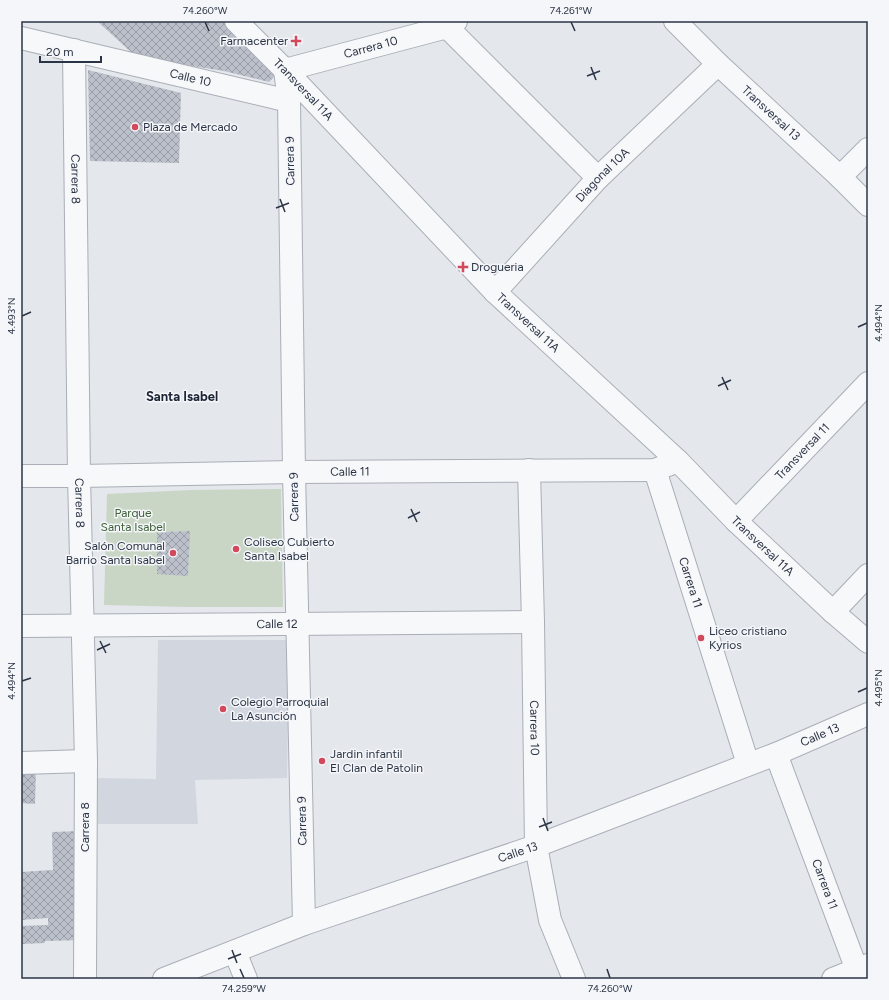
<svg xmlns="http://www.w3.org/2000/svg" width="889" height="1000" viewBox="0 0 889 1000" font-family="Figtree,sans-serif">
<defs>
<pattern id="building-cross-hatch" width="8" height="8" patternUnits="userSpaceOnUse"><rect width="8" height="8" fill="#bbc0ca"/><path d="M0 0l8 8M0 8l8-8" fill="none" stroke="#989da6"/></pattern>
</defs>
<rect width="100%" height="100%" fill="#e4e7ec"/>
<!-- built -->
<path fill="#d2d6de" d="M158,640h131l-2,138 -92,2 3,44h-100l-4,-46 62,1z"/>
<!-- green -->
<path fill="#c9d6c5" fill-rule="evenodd" d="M281,489l2,118h-96l-83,-2 3,-111 84,-4zM189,531l-1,44v1l-31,-44z"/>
<!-- building -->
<path fill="url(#building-cross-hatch)" d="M97,21h128l53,52 -9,9 -45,-11 -63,-10 -29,-8z
M88,70l93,23 -2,70 -89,-2z
M190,531l-2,45 -31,-2v-42z
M21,766l15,1 -1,37 -14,-1z
M81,831l4,109 -40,1v2l-24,1v-18l27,-1v-7l-27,2v-48l32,-2 -1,-38z"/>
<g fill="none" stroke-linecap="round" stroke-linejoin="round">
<defs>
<g id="minor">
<path id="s1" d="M236,21l49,49 210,222 183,169 58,60 97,91 35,30"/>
<path d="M441,21l157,157"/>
<path id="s2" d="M675,21l43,43 122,113 28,28"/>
<path id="s3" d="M21,38l268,63"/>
<path id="s4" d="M74,50l5,426 7,285 -1,218"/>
<path d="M840,177l28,-28"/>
<path id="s5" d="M495,292l103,-114 120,-114"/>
<path id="s6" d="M529,470l4,152 3,224 14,74 24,59"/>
<path id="s7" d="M655,470l93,294"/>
<path id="s8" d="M21,476h58l215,-4 361,-2 23,-9"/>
<path id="s9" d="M736,521l132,-138"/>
<path d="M833,612l35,-37"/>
<path id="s10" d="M21,626l512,-4"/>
<path id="s11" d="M776,754l81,216"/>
<path d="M21,763l65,-2"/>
<path id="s12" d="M304,924l-10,-452 -5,-371 -4,-31 162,-43 9,-6"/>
<path d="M235,952l11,27"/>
<path id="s13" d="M164,979l140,-55 232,-78 240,-92 92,-40"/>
<path d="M833,979l35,-14"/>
</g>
</defs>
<!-- minor casing -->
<use href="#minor" stroke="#a9aeb7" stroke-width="24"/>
<!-- minor -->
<use href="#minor" stroke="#f7f8fa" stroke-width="22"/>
</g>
<!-- ticks -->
<path fill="none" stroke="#2b3445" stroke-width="1.5" d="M205,22l4,9M571,22l4,9M591,67l5,13M587,76l13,-5M280,199l5,13M276,208l13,-5M22,316l9,-4M858,327l9,-4M722,377l6,13M718,386l13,-6M411,509l6,13M408,518l12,-6M100,641l6,12M97,650l13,-6M22,681l9,-3M858,692l9,-4M543,818l5,13M539,827l13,-5M232,950l5,13M228,959l13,-5M240,969l4,9M607,969l3,9"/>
<!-- markers -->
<g fill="#d1495b" stroke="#f4f6f9" stroke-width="1.5">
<path d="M294 35h4v4h4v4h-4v4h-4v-4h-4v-4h4z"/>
<circle cx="135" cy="127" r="4"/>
<path d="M461 261h4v4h4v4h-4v4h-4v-4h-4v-4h4z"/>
<circle cx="236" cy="549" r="4"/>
<circle cx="173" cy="553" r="4"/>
<circle cx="701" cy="638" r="4"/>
<circle cx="223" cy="709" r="4"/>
<circle cx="322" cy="761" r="4"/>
</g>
<g text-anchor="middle" stroke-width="3" stroke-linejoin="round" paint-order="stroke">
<!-- poi labels -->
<g font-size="12" fill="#2b3445" stroke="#f4f6f9" text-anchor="start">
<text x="288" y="45" text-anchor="end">Farmacenter</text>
<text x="143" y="131">Plaza de Mercado</text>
<text x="471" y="271">Drogueria</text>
<text x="244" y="546">Coliseo Cubierto<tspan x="244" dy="14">Santa Isabel</tspan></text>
<text x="165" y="550" text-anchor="end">Salón Comunal<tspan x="165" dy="14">Barrio Santa Isabel</tspan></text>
<text x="709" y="635">Liceo cristiano<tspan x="709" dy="14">Kyrios</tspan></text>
<text x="231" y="706">Colegio Parroquial<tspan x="231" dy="14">La Asunción</tspan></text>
<text x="330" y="758">Jardin infantil<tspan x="330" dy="14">El Clan de Patolin</tspan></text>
</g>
<!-- street labels -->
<g font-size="12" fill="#2b3445" stroke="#f4f6f9">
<text dy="4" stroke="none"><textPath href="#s12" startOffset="943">Carrera 10</textPath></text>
<text dy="4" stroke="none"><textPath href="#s3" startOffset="174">Calle 10</textPath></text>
<text dy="4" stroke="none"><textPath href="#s1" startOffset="96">Transversal 11A</textPath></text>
<text dy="4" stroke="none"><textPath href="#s2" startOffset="133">Transversal 13</textPath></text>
<text transform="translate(290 161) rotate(-91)" y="4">Carrera 9</text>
<text dy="4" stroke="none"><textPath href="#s5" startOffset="159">Diagonal 10A</textPath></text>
<text dy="4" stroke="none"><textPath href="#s4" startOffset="129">Carrera 8</textPath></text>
<text dy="4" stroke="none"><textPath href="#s1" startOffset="420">Transversal 11A</textPath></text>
<text dy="4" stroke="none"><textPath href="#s9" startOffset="96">Transversal 11</textPath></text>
<text dy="4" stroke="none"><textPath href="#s8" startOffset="329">Calle 11</textPath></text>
<text transform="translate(294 497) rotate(-91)" y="4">Carrera 9</text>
<text dy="4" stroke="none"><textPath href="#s4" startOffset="453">Carrera 8</textPath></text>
<text dy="4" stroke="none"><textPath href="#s1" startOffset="744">Transversal 11A</textPath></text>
<text dy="4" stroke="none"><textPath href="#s7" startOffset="118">Carrera 11</textPath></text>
<text dy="4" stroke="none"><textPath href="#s10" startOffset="256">Calle 12</textPath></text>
<text dy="4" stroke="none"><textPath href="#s6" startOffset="258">Carrera 10</textPath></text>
<text dy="4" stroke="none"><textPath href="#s13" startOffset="700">Calle 13</textPath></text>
<text transform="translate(302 821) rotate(-91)" y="4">Carrera 9</text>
<text transform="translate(85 827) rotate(-90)" y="4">Carrera 8</text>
<text dy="4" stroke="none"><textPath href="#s13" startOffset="376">Calle 13</textPath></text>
<text dy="4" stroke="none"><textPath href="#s11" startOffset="139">Carrera 11</textPath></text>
</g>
<!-- park labels -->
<g font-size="12" fill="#3f6138" stroke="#f4f6f9">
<text x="133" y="517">Parque<tspan x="133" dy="14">Santa Isabel</tspan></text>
</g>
<!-- neighbourhood labels -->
<g font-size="13" font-weight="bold" fill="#1d2536" stroke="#f4f6f9">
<text x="182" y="401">Santa Isabel</text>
</g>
</g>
<!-- border -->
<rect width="889" height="1000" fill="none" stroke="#f4f6f9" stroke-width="44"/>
<!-- scale -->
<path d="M40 56v6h61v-6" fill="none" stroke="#2b3445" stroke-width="2"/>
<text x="46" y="56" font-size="12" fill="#2b3445" stroke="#f4f6f9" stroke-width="3" paint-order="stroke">20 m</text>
<rect x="22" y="22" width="845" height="956" fill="none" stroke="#2b3445" stroke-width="1.5"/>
<g font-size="10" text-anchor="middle" fill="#2b3445">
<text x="205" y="14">74.260°W</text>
<text x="571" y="14">74.261°W</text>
<text transform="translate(11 316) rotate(-90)" y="4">4.493°N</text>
<text transform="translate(878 323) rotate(-90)" y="4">4.494°N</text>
<text transform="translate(11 681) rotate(-90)" y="4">4.494°N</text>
<text transform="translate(878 688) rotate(-90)" y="4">4.495°N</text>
<text x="244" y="992">74.259°W</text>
<text x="610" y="992">74.260°W</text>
</g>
</svg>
